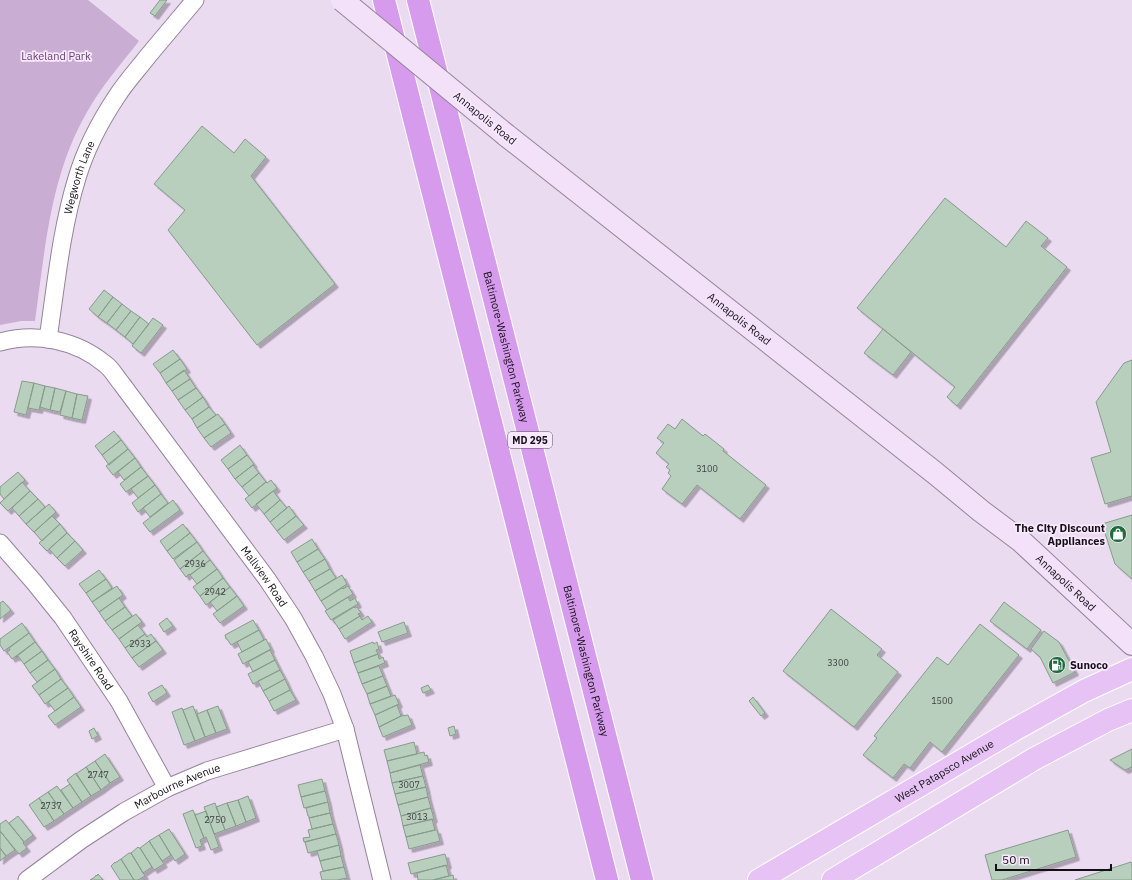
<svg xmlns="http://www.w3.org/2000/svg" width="1132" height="880" viewBox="0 0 1132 880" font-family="'IBM Plex Sans',sans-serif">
<defs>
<filter id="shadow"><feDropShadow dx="3.5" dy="3.5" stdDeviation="0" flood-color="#0004"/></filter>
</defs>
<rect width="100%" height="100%" fill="#ebdbf1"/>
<!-- green -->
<path fill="#c9add3" d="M0,0h88l51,41c-18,23 -38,46 -52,71 -37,64 -42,138 -52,209h-14l-21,4z"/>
<!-- building -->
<path fill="#b9cfbd" stroke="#869b8b" filter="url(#shadow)" d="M160,0h7l-12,16 -5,-3z
M202,126l32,27 11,-14 21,18 -15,19 84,108 -78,61 -89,-115 17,-20 -31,-26z
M945,198l61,49 20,-26 22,17 -7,8 26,21 -110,139 -10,-9 8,-10 -98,-79z
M104,290l9,7 -15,20 -9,-8z
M113,297l9,7 -15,19 -9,-6z
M122,304l9,7 -15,19 -9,-7z
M131,311l9,6 -15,20 -9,-7z
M140,317l9,7 -16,20 -8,-7z
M153,318l10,7 -22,28 -9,-7z
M883,329l28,23 -18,23 -29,-22z
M173,350l7,9 -20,14 -7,-9z
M180,359l7,10 -21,14 -6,-10z
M1132,360v136l-27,8 -14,-46 20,-6 -15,-50 28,-39z
M184,370l6,9 -18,12 -6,-8z
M190,379l6,9 -18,12 -6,-9z
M22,381l12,2 -8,32 -12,-3z
M34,383l11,3 -6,24 -11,-2z
M45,386l10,2 -5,22 -10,-3z
M55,388l11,3 -6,21 -10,-2z
M196,388l7,9 -18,13 -7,-10z
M66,391l11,3 -5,24 -12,-3z
M77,394l11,2 -6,24 -10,-2z
M203,397l6,10 -17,12 -7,-9z
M209,407l7,8 -19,13 -5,-9z
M218,414l7,10 -21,14 -7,-10z
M682,419l21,17 2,-2 19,15 -1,2 43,34 -26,34 -43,-34 -15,19 -20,-15 9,-13 -3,-3 2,-3 -4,-3 3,-3 -13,-11 8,-10 -7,-5 11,-14 7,5z
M225,424l6,9 -20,14 -7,-9z
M114,431l7,9 -19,15 -7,-9z
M121,440l7,9 -19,16 -7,-10z
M240,445l7,10 -19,14 -7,-9z
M128,449l7,9 -22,17 -7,-9z
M247,455l7,9 -19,15 -7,-10z
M135,458l6,9 -17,13 -6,-8z
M253,465l6,8 -17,14 -7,-8z
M141,467l7,9 -22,16 -6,-8z
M18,472l7,8 -21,19 -4,-5v-7z
M259,473l7,9 -17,14 -7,-9z
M148,476l7,9 -17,13 -7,-9z
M271,480l6,8 -25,20 -7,-9 21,-17 1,1z
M22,482l8,9 -22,20 -8,-8z
M155,485l6,9 -23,18 -6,-9z
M30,491l8,8 -19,17 -7,-8z
M273,491l7,9 -16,14 -8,-10z
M161,494l7,9 -18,14 -7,-9z
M38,499l7,8 -19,17 -7,-8z
M173,500l7,10 -30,22 -7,-9z
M280,500l7,8 -17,14 -6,-8z
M49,504l7,8 -22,20 -8,-8z
M289,506l7,10 -19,15 -7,-9z
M1132,515v64l-17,-15 -13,-40z
M52,516l8,8 -18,17 -8,-9z
M296,516l8,9 -20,15 -7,-9z
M60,524l7,9 -20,18 -8,-8z
M183,524l7,9 -23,18 -7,-10z
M67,533l8,8 -18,17 -8,-9z
M190,533l7,9 -24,17 -6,-8z
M312,539l6,10 -21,13 -6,-10z
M75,541l8,9 -18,16 -8,-8z
M197,542l6,9 -23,18 -6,-9z
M318,549l7,10 -22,13 -6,-10z
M203,551l7,9 -20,15 -1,-1 -3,3 -6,-8z
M325,559l5,10 -21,12 -6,-9z
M210,560l7,9 -20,15 -7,-9z
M217,569l6,9 -23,18 -7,-9z
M330,569l6,9 -21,13 -6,-10z
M99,570l7,9 -20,14 -7,-9z
M342,575l5,9 -26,17 -6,-10z
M223,578l7,9 -24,18 -6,-9z
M106,579l6,9 -20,14 -6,-9z
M117,586l6,9 -24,17 -7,-10z
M348,586l5,8 -26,16 -6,-9 21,-13 1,1z
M230,587l7,9 -20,15 -7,-9z
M237,596l7,10 -24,17 -7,-9z
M348,597l2,4 5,-3 3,6 -27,16 -6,-9z
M119,598l6,9 -20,14 -6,-9z
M3,601l8,9 -11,9v-16z
M1004,602l37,28 -14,19 -37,-28z
M125,607l7,9 -20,14 -7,-9z
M354,607l1,1 2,-1 4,6 -3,1 2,2 -21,13 -6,-9z
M831,609l51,40 -5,6 21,17 -44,55 -71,-56z
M136,614l6,8 -23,17 -7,-9z
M360,616l2,4 6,-4 4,6 -27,17 -6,-10z
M167,618l6,8 -9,6 -5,-8z
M253,620l6,10 -28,15 -4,-6h-1l-1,-4z
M404,622l4,11 -26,9 -4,-10z
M22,623l7,10 -25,18 -4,-6v-6z
M980,624l39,31 -77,97 -12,-10 -20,26 -6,-4 -11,14 -30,-23 14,-17 -3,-2 63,-79 11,8z
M138,625l7,9 -20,14 -6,-9z
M259,630l5,10 -22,12 -5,-10z
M1044,631l15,11 16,30 -22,11 -13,-26 -9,-8z
M29,633l6,9 -23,17 -5,-7 3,-2 -1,-2z
M145,634l2,3 4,-3 5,7 -24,17 -7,-10z
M266,639l5,10 -28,15 -5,-10z
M156,641l7,9 -24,17 -7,-9z
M35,642l7,9 -18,13 -6,-8 -2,2v-1z
M373,642l1,2 3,-2 2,7 -3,1 2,4 -24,9 -4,-12z
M270,650l5,10 -22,12 -5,-10z
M42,651l6,9 -18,13 -6,-9z
M378,654l1,5 4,-2 2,6 -27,10 -4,-10z
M48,660l7,9 -18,13 -7,-9z
M275,660l5,10 -27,14 -5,-10z
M379,666l4,10 -21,8 -4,-11z
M55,669l6,10 -22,16 -7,-9z
M280,670l5,9 -22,12 -5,-10z
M383,676l4,10 -20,8 -5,-10z
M61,679l7,9 -23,16 -6,-9z
M285,679l5,11 -21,11 -6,-10z
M162,685l5,8 -14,9 -5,-9z
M428,685l3,5 -8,3 -2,-5z
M387,686l4,10 -21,8 -3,-10z
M68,688l6,9 -19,14 -7,-9z
M290,690l6,10 -22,11 -5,-10z
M395,695l4,9 -24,11 -5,-11z
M74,697l7,10 -26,18 -7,-9z
M753,697l12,16 -4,3 -12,-15z
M397,705l4,11 -22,11 -4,-12z
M193,706l12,31 -10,4 -12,-31z
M218,706l9,23 -11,4 -9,-23z
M182,708l13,33 -11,4 -12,-33z
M207,710l9,23 -11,4 -8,-23z
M408,715l4,10 -29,12 -4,-10 22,-11z
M454,726l2,8 -6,2 -2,-8z
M94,728l4,8 -6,3 -3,-8z
M414,742l3,12 -30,7 -3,-11z
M1132,749v18l-7,3 -15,-10z
M424,752l1,4 2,-1 2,7 -39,11 -3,-12z
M105,754l15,23 -10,6 -15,-22z
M95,761l15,22 -9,7 -15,-23z
M420,765l3,11 -31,7 -2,-10z
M86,767l15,23 -10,6 -15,-22z
M76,773l15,23 -9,6 -15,-22z
M423,776l3,11 -31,7 -3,-11z
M322,779l3,12 -24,6 -3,-12z
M70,784l12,18 -9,6 -12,-18z
M57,786l16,22 -9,6 -16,-22z
M426,787l2,10 -30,8 -3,-11z
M325,791l3,11 -24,6 -3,-11z
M48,792l16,22 -10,7 -15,-23z
M248,796l8,22 -10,4 -8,-22z
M428,797l3,11 -30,8 -3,-11z
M39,798l15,23 -10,6 -15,-22z
M238,800l8,22 -10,4 -9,-23z
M328,802l2,11 -21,5v-2h-1l-2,-8z
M215,803l10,27 -11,4 -10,-27z
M227,803l9,23 -11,4 -9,-23z
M431,808l3,11 -31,7 -2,-10z
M193,810l11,28 -4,2 2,6 -6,2 -13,-34z
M206,811l13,36 -8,3 -5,-13 -2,1 -9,-23z
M330,813l3,11 -21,5 -3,-11z
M18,816l15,19 -9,7 -15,-19z
M432,819l3,11 -29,7 -3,-11z
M6,820l18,22 -1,1 4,5 -8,6 -19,-23v-7z
M333,824l3,10 -32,8 -1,-4 7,-1 -2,-7z
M169,829l16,25 -10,7 -16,-26z
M435,830h2l3,11 -31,8 -3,-12z
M1068,830l8,27 -74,23h-10l-7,-25z
M1,832l14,18 -9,6 -6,-8v-15z
M336,834l3,11 -31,8 -3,-11z
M159,835l12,20 -9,6 -13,-20z
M149,841l15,23 -10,6 -14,-22 8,-6z
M339,845l2,11 -21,5 -3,-10z
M138,847l1,1h1l12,19 -9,6 -12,-20z
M0,848l6,8 -6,5z
M129,853h2l14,23 -7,4h-4l-13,-21z
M445,854l3,11 -37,9 -3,-11z
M341,856l3,11 -21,4 -3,-10z
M121,859l13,21h-14l-9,-14 4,-4v1z
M1131,862l1,4v14h-57z
M446,865l3,11 -16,4h-15l-1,-7z
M344,867l3,11 -10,2h-15l-2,-8z
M98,874l5,6h-13l5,-3 1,-2 1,1z
M453,875l1,5h-21z"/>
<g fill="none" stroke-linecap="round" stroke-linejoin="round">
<defs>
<g id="street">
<path id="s1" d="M48,339c8,-54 13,-109 29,-161 8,-27 24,-58 40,-82 9,-14 21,-27 31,-40 16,-19 31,-37 47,-56"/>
<path id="s2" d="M0,342c36,-10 76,-2 105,22 7,5 11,13 16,19l146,196 26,39 21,38 18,38 13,35 37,151"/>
<path id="s3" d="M0,543l34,39 29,36 56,83 48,87"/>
<path id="s4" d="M27,880l54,-40 43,-28 43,-24 40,-17 138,-42"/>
</g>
<g id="secondary">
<path id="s5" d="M506,135l429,338 46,38 40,30 111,103"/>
</g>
<g id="primary">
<path id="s6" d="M759,880l255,-150 70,-39 48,-22"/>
<path d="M833,880l201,-121 74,-39 24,-10"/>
</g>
<g id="highway">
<path d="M384,0l223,880"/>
<path id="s7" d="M418,0l224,880"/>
</g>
</defs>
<!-- street casing -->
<use href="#street" stroke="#938498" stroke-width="19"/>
<!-- secondary casing -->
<use href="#secondary" stroke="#938498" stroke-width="24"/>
<!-- primary casing -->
<use href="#primary" stroke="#fff" stroke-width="24"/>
<!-- highway casing -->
<use href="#highway" stroke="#fff" stroke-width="24"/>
<!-- street -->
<use href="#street" stroke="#fff" stroke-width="17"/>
<!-- secondary -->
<use href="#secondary" stroke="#f3e1f9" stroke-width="22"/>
<!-- primary -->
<use href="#primary" stroke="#e6c3f4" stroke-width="22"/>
<!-- highway -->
<use href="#highway" stroke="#d69bec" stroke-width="22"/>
<defs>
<path id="secondary-bridge" d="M342,0l164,135"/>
</defs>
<!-- secondary-bridge casing -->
<use href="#secondary-bridge" stroke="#938498" stroke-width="24" stroke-linecap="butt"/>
<!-- secondary-bridge -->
<use href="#secondary-bridge" stroke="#f3e1f9" stroke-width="22"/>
</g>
<!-- icons -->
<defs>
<symbol id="shop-disc" viewBox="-11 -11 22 22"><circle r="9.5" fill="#206d3c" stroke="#f8e8fe"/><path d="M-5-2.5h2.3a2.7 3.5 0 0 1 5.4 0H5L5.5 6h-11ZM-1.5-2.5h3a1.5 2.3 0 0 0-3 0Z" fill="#fff"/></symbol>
<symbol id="fuel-disc" viewBox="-11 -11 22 22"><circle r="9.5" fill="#206d3c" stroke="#f8e8fe"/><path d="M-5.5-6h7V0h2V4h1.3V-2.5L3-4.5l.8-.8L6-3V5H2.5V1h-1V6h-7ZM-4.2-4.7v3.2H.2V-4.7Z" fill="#fff"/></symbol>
</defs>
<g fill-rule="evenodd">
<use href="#shop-disc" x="1108" y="524" width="20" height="20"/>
<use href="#fuel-disc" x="1047" y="655" width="20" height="20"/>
</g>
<g text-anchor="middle" stroke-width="3.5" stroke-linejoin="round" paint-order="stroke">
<!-- number labels -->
<g font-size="9" fill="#3d3f40">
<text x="707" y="472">3100</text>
<text x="195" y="567">2936</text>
<text x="215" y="595">2942</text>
<text x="140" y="647">2933</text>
<text x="838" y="666">3300</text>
<text x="942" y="704">1500</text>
<text x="98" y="778">2747</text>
<text x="409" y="788">3007</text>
<text x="51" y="809">2737</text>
<text x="417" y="820">3013</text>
<text x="215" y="823">2750</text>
</g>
<!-- shield labels -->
<rect fill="#f8e8fe" stroke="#58505c" stroke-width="1" x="508" y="432" width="44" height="16" rx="3"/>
<g font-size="10" font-weight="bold" fill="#140f16">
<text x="530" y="444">MD 295</text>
</g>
<!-- park labels -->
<g font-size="11" fill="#694078" stroke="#f8e8fe">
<text x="56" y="60">Lakeland Park</text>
</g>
<!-- street labels -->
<g font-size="11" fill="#140f16" stroke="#f8e8fe">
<text transform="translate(485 118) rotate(39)" y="4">Annapolis Road</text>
<text dy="4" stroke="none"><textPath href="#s1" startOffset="165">Wegworth Lane</textPath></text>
<text dy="4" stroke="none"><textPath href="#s5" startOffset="297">Annapolis Road</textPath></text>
<text dy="4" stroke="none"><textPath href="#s7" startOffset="358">Baltimore-Washington Parkway</textPath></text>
<text dy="4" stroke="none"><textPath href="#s2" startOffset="377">Mallview Road</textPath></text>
<text dy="4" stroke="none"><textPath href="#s5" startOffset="717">Annapolis Road</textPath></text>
<text dy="4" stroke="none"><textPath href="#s3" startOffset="148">Rayshire Road</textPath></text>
<text dy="4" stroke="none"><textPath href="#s7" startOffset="682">Baltimore-Washington Parkway</textPath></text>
<text dy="4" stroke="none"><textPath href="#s6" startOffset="215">West Patapsco Avenue</textPath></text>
<text dy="4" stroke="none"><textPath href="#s4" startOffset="178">Marbourne Avenue</textPath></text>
</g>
<!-- poi labels -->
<g font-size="11" font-weight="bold" fill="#140f16" stroke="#f8e8fe" text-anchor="end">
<text x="1105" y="532">The City Discount<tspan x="1105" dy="13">Appliances</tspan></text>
<text x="1070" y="669" text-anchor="start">Sunoco</text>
</g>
</g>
<!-- scale -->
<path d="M996 864v6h115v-6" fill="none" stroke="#140f16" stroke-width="2"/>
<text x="1002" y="864" font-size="12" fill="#140f16" stroke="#f8e8fe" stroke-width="3" paint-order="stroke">50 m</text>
</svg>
